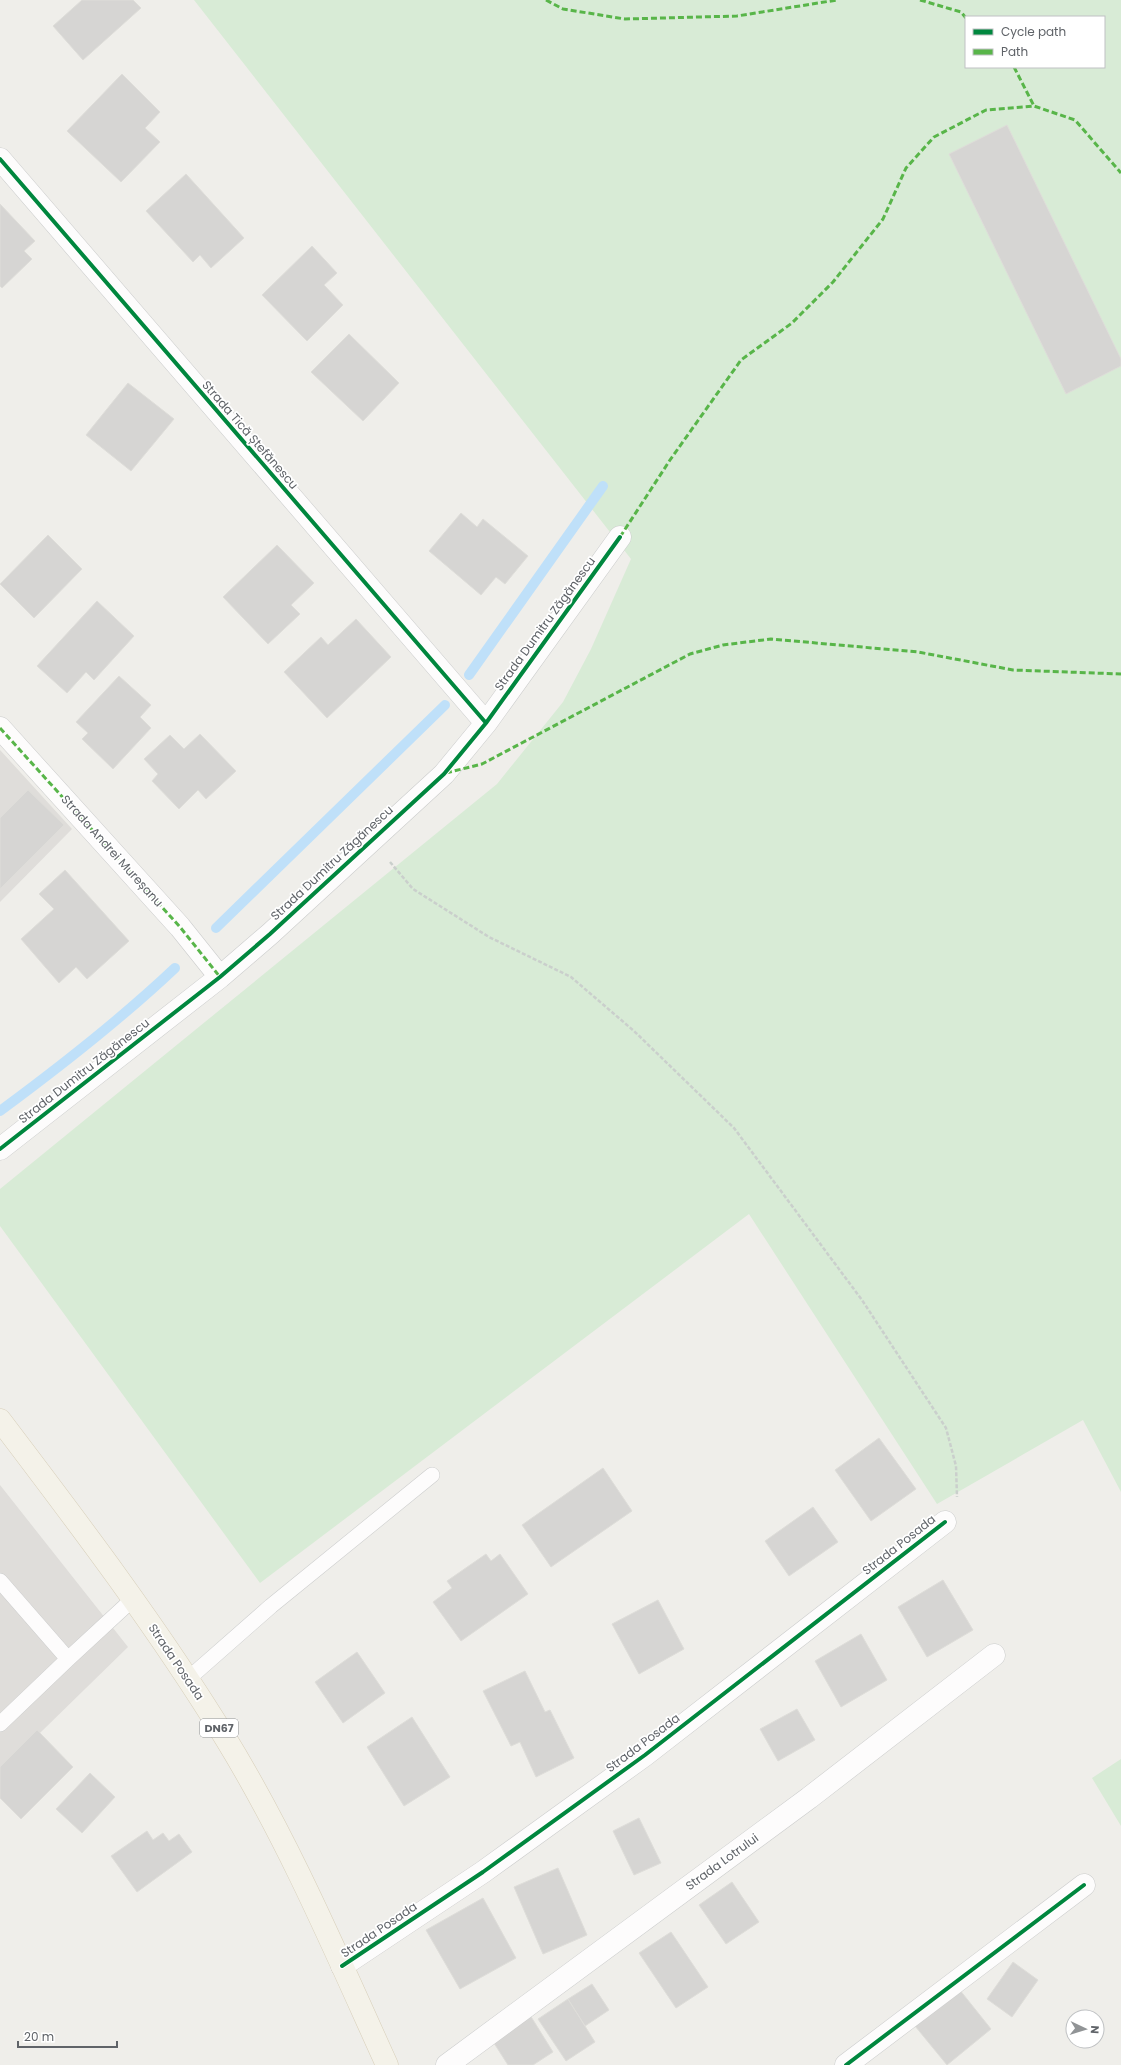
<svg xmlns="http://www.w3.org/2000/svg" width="1121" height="2065" viewBox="0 0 1121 2065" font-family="Poppins,sans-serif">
<rect width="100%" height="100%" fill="#efeeea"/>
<!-- industrial -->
<path fill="#dfddda" d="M0,750l72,79 -72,73z
M0,1485l128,162 -128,125z"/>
<!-- green -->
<path fill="#d8ebd6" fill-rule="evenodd" d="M194,0h927v1492l-38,-72 -146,84 -188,-290 -489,369 -260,-357v-37l497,-405 66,-82 28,-53 40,-90zM966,17h138v50h-138z
M1121,1759v67l-29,-48z"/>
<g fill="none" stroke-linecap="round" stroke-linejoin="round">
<!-- stream -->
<path stroke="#bfe0f9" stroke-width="10" d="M469,675l134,-189
M216,928l229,-223
M0,1111c61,-45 120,-91 175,-143"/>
</g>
<!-- building -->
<path fill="#d6d5d3" stroke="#deddd9" d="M82,0h51l8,8 -58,52 -30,-34z
M122,74l38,38 -15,16 15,14 -39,40 -54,-51z
M1007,125l114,234v7l-55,28 -117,-240z
M186,174l58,64 -33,30 -11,-13 -7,7 -47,-51z
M0,204l35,37 -11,10 8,8 -30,29 -2,-2z
M312,246l25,27 -13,12 19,20 -36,36 -45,-46z
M349,334l50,49 -36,38 -52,-49z
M128,383l46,36 -43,52 -45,-36z
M461,513l16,14 6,-8 45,37 -23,28 -9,-7 -15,18 -52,-44z
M48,535l34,34 -48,49 -34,-34z
M277,545l37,38 -23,22 9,9 -32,30 -45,-47z
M97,601l37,35 -40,44 -8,-8 -19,21 -30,-27z
M356,619l35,38 -64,61 -43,-46 37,-35 7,8z
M119,676l32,29 -11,12 11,11 -38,41 -31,-30 6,-6 -12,-11z
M200,734l36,37 -30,28 -8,-9 -19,19 -27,-28 6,-7 -14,-15 26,-24 14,14z
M28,790l36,35 -64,64v-71z
M65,870l64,71 -42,38 -11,-12 -17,16 -38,-44 33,-30 -15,-15z
M879,1438l37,51 -45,32 -36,-51z
M603,1468l29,43 -81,56 -29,-42z
M813,1507l25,35 -49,34 -24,-35z
M486,1554l5,7 9,-7 28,40 -67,47 -28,-39 19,-14 -5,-7z
M943,1580l30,50 -46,27 -29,-50z
M658,1600l26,49 -45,25 -27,-50z
M861,1634l26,46 -46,27 -26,-46z
M357,1652l28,41 -42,30 -28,-41z
M525,1671l20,41 5,-2 24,48 -38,19 -16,-35 -9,4 -28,-55z
M797,1709l18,31 -37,21 -18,-32z
M412,1717l38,60 -46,29 -37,-59z
M37,1730l36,37 -52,52 -21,-21v-31z
M90,1773l25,24 -33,36 -26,-24z
M639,1818l22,45 -27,12 -21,-44z
M147,1831l6,9 10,-7 6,8 10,-7 13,18 -55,40 -26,-36z
M558,1868l29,67 -44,19 -29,-67z
M732,1882l27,40 -33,22 -27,-39z
M483,1898l33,60 -56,31 -34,-59z
M671,1932l37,55 -32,21 -37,-55z
M1013,1962l25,18 -26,37 -25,-18z
M592,1984l17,26 -24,16 -17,-27z
M959,1989l32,40 -44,36 -32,-39z
M568,1999l27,43 -29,19 -28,-42z
M530,2015l23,37 -20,13h-25l-16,-25z"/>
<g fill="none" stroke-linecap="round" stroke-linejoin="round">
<defs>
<path id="lane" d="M0,1581l68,78
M188,1679l83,-73 161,-131
M0,1724l68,-65 65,-60"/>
<path id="street" d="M0,159l486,564
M0,728l180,199 40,50
M0,1149l220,-172 50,-43 174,-160 42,-51 134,-186
M342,1966l141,-94 162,-117 300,-233
M447,2065l362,-267 185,-143
M846,2065l238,-180"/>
<path id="primary" d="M0,1420c79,104 158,208 226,319 63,103 111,216 161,326"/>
</defs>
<!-- lane casing -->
<use href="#lane" stroke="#cbcccc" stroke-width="16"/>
<!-- street casing -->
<use href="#street" stroke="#cbcccc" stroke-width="23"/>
<!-- primary casing -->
<use href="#primary" stroke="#d7ceb8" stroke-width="23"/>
<!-- path -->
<path stroke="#cacfcc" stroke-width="2.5" stroke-dasharray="4 2" stroke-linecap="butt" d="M390,862l23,27 76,48 82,40 63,54 100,97 128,172 84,128 10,38 1,31"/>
<!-- lane -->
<use href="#lane" stroke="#fdfcfc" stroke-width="15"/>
<!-- street -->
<use href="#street" stroke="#fdfcfc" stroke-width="22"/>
<!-- primary -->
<use href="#primary" stroke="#f4f2e9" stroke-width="22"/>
<!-- quiet -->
<path stroke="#58b549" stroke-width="3" stroke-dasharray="6 3" stroke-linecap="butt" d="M546,0l17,9 62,10 112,-3 100,-16
M920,0l41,12 5,6
M1014,67l20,39
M620,537l50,-77 71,-100 51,-37 41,-41 50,-63 23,-51 28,-31 52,-27 48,-4 41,14 46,53
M0,728l180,199 40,50
M446,773l36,-9 208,-110 33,-9 48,-6 147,13 95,18 108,4"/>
<defs>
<path id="cycleway" d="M0,159l486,564
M0,1149l220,-172 50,-43 174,-160 42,-51 134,-186
M342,1966l141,-94 162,-117 300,-233
M846,2065l238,-180"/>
</defs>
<!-- cycleway casing -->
<use href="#cycleway" stroke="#fff" stroke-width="6"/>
<!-- cycleway -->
<use href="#cycleway" stroke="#00873e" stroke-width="4"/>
</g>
<g text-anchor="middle" stroke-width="3.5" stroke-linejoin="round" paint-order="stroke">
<!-- shield labels -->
<rect fill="#fff" stroke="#8f9295" stroke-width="1" x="200" y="1719" width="38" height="18" rx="3"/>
<g font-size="11" font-weight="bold" fill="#5f6368">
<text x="219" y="1732">DN67</text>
</g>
<!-- street labels -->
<g font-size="12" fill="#5f6368" stroke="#fff">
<text transform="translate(250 435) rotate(49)" y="4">Strada Tică Ștefănescu</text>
<text transform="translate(545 624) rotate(-54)" y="4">Strada Dumitru Zăgănescu</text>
<text transform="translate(112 851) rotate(48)" y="4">Strada Andrei Mureșanu</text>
<text transform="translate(332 863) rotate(-43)" y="4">Strada Dumitru Zăgănescu</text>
<text transform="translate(84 1071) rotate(-38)" y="4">Strada Dumitru Zăgănescu</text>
<text transform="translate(899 1545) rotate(-38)" y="4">Strada Posada</text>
<text transform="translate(176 1662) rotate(56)" y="4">Strada Posada</text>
<text transform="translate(643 1743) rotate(-37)" y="4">Strada Posada</text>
<text transform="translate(722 1862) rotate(-36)" y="4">Strada Lotrului</text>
<text transform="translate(379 1930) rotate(-34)" y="4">Strada Posada</text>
</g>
</g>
<!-- legend -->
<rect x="965" y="16" width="140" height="52" fill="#ffffff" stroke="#bfc1c3"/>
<rect x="973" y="29" width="20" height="6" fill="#00873e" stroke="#bfc1c3"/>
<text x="1001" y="36" font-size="12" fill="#5f6368">Cycle path</text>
<rect x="973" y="49" width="20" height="6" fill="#58b549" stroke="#bfc1c3"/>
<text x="1001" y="56" font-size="12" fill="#5f6368">Path</text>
<!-- north arrow -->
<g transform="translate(1085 2029) rotate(94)"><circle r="19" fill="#ffffff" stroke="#bfc1c3"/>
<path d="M0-3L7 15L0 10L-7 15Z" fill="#919496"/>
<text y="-6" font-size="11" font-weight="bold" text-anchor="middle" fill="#5f6368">N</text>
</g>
<!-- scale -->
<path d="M18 2041v6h99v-6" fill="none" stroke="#5f6368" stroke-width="2"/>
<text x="24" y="2041" font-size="12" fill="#5f6368" stroke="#ffffff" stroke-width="3" paint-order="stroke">20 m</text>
</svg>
